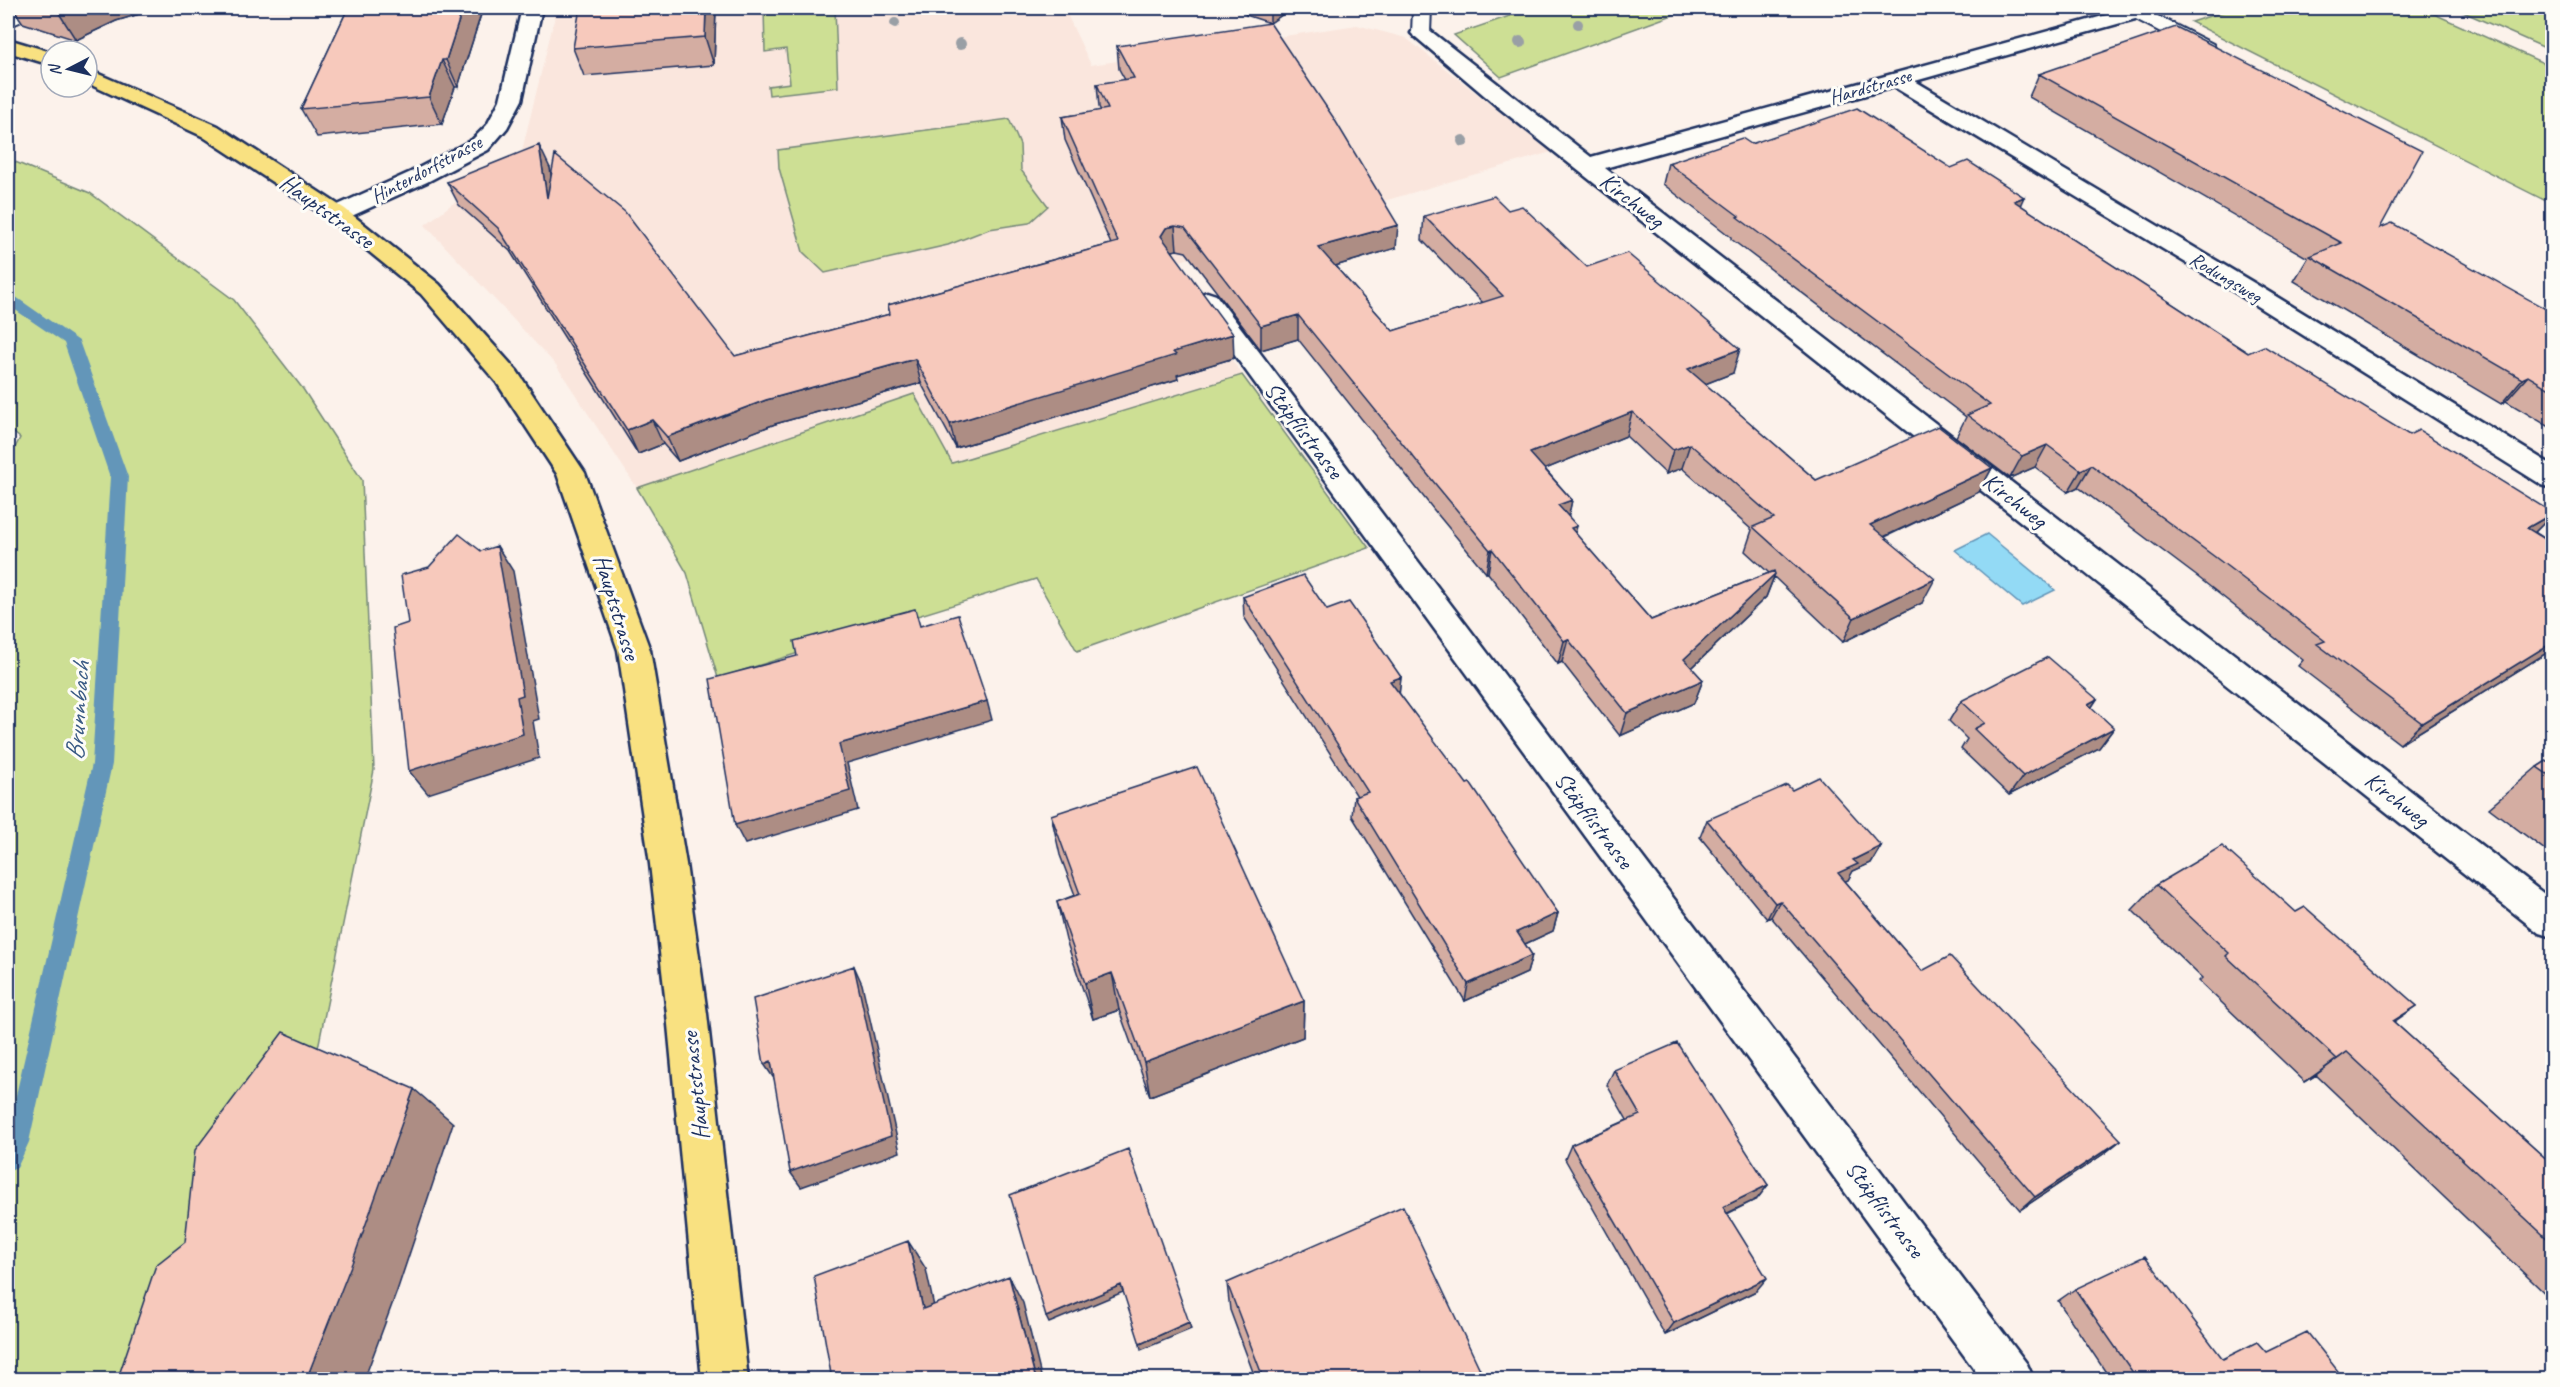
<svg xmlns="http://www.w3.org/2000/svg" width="2560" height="1387" viewBox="0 0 2560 1387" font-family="Caveat,sans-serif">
<rect width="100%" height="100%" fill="#fcf2eb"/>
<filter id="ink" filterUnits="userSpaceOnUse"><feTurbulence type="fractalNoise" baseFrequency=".0167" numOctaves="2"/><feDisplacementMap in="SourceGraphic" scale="12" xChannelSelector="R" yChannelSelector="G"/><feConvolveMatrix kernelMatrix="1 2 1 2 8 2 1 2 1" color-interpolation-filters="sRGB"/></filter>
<g filter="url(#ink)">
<!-- built -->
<path fill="#fae6dd" d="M557,8h507l27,57 266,-40 49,13 145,114 -388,114 206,282 -292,103 -41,-72 -318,99 -31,-105 -50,-85 -81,-123 -131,-140 27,-21 63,-25z"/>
<!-- green -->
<path fill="#cddf94" stroke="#748779" stroke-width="1.5" d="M764,8h71l3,79 -69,8 -1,-9 22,-3 -4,-34 -21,3z
M1533,8h159l-191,69 -47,-42z
M2235,8h186l131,59v137l-361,-182z
M2454,8h98v43z
M1009,119l11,26 1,25 27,36 -19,17 -40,6 -41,16 -123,28 -22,-21 -24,-84 -1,-18z
M8,159l82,34 144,107 69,89 59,91 12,290 -57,283 -199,326h-110v-918l12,-23 -12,-10z
M1242,375l127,173 -292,103 -41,-72 -318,99 -31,-105 -50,-85 277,-94 38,69z"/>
<!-- water -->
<path fill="#93daf5" stroke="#6396b9" stroke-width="1.5" d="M1987,534l68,56 -33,16 -67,-56z"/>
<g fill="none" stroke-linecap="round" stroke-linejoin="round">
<!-- stream -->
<path fill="#6396b9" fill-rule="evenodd" d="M8,293l5,2 66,46 49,136 -16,287 -83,378 -12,26 -9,3v-41l84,-366 18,-287 -46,-134 -56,-38z"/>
<defs>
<path id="service" d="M24,8h22l-3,4 -35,15v-12z
M1413,8h18l-1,25 -2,4h-14l-2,-4z
M2130,8h12l71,36 2,4 -2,4h-14l-69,-36 -3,-4z"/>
<path id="minor" d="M522,8h20l-20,92 -15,28 -19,22 -61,32 -82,37 -8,2 -8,-2 -4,-5 4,-5 82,-37 61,-32 15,-15 13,-25z
M2132,8h31l-3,4 -245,69 339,202 298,182v23l-10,-3 -306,-192 -342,-206 -289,81 947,732v37l-13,-4 -1041,-826 -87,-74 3,-4h14l163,128z
M1207,292l9,3 811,1069 7,16h-52l-784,-1075 -4,-5 4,-5z"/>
<path id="primary" d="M8,39l43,13v13l-43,-13z
M87,69l131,57 127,83 94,75 78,87 68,102 65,177 36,214 21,150 41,366h-46l-35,-366 -17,-150 -32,-214 -61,-176 -60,-91 -76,-89 -92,-75 -127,-83 -115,-53z"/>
</defs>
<!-- service casing -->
<use href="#service" stroke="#1b2f5e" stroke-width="4"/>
<!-- minor casing -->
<use href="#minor" stroke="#1b2f5e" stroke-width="5"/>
<!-- primary casing -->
<use href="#primary" stroke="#1b2f5e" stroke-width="5"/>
<!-- service -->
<use href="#service" fill="#fdfcf7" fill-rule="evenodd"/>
<!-- minor -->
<use href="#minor" fill="#fdfcf7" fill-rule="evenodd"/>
<!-- primary -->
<use href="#primary" fill="#f9e181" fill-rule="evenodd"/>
</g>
<!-- trees -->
<g fill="#999fa5">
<circle cx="895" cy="23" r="5"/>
<circle cx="1578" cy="24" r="5"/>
<circle cx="1520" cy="42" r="6"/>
<circle cx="960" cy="44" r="6"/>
<circle cx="1463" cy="141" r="6"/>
</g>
<!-- wall -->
<path fill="#d4ada2" stroke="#1b2f5e" stroke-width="1.5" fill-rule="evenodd" d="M8,8h151l-43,13 -40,19 -53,-17 -9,-13z
M348,8h135l-25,79h-3l-13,37 -125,13 -16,-28z
M716,8l-2,57 -130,11 -11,-28z
M1241,8h51l-22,15 -24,-8z
M1117,46l279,202 -61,18 58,65 90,-28 -61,-63 2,-24 84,-6 225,163 -28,11 111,96 176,-12 -13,24 -94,45 37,66 -79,39 -69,-65 -8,20 -74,71 11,12 -9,23 -74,33 -58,-74 -4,2 -70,-91h-2l-52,-63 -136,-171 -37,11 -75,-98 -9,-2 -5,1 62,107 -57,17 1,4 -222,69 -35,-65 -146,41 -97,37 -15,-17 -25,10 -128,-203 -51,-46 -12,-23 103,-14 1,9 184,179 155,-42 -2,-9 223,-61 -46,-104 -3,-23 39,-6 -2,-4 -2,-23 28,-4 -6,-11zM1626,436l40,38 16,-6 70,62 -7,21 24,22 -118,47 -76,-87 -7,-16 4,-17 -27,-31z
M2039,74l341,154 173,85v116l-47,-28 -5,3 -207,-123 14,-23 -279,-161z
M1751,144l200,24 69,37 228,148 161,82 144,79 -18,18 18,12v105l-153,95 -102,-78 5,-6 -104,-82 -121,-91 -10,5 -33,-25 -25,11 -54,-41 10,-20 -235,-178v-2l-68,-53 5,-21z
M1243,597l84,13 74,67 -2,16 159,220 -5,18 -28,13 7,11 -5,18 -62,28 -113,-185 2,-19 3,-1 -113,-179z
M2097,699l-6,9 23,20 -15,20 -90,47 -48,-46 6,-10 -18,-18 12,-20z
M2553,757v99l-64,-48 48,-41z
M1792,790l89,56 -10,17 -18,8 -5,9 -3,1 77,90 199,169 -16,13 -85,57 -249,-293 -4,2 -67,-82 7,-17z
M1051,815l253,186 -1,36 -153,59 -31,-86 -26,9 -27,-79 -9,-38 18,-7 -15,-40z
M2156,885l140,27 121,94 -23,16 159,143v136l-237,-226 -11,7 -106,-101 3,-3 -70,-68z
M1614,1070l154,115 -11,14 -30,15 29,77 -91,44 -100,-176 6,-14 56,-25 -20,-35z
M1227,1283l258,97h-229l-26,-70z
M2075,1289l148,70 43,-7 79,28h-234l-53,-79z"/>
<!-- shaded-wall -->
<path fill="#ad8d84" stroke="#1b2f5e" stroke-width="1.5" d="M8,8h5l1,2 -6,3z
M62,8h97l-43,13 -40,19 -19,-30z
M463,8h20l-25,79 -12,-27z
M706,8h10l-2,57 -9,-28z
M1270,8h22l-22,15z
M442,60l13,27 -13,37 -13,-27z
M539,145l11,23 8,53 -11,-23z
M2024,197l-10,22v-18z
M1398,225l-2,23 -78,23v-24z
M1175,226l2,24 -9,2 -7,-16 5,-8z
M1298,315v24l-37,11v-24z
M1233,334l1,24 -57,17 1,4 -222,69 -6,-24 223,-72z
M1740,349l-7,24 -51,20 6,-24z
M915,359l6,24 -146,41 -97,37 -11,-24 99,-37z
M2528,376l-22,25 -5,3 21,-25z
M1632,412l-6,24 -100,41 4,-24z
M652,420l11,24 -25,10 -11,-24z
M1690,444l-8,24 -16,6 7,-24z
M2047,445l-12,22 -25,11 12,-22z
M2091,465l-13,22 -10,5 13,-22z
M1992,468l-13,24 -119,56 10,-23z
M1572,500l-5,24 -9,-19z
M2553,514l-21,21 -5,-7z
M1577,526l-6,24v-22z
M497,546l16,25 26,148 -6,2 6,37 -111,36 -19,-23z
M1492,549l-4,24h-2l4,-23z
M1775,574l-9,23 -89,85 7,-23z
M1935,579l-13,24 -79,39 11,-24z
M1568,639l-6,23 -4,2 6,-23z
M2553,642v7l-153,95 22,-21z
M1401,677l-2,20 -9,-16z
M1703,680l-9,23 -74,33 7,-23z
M2097,699l-14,21 5,-16z
M987,701l5,19 -145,43 11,47 -113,34 -10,-19 104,-81z
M2114,728l-15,20 -90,47 14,-19z
M1881,846l-10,17 -18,8 -5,9 -20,9 10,-16 15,-13z
M1780,901l-9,16 -4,2 8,-16z
M1558,913l-5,18 -41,19 5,-18z
M1532,955l-5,18 -62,28 3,-17z
M854,966l8,18 38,168 -99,35 -11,-15z
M1112,973l7,37 -26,9 -8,-36z
M1304,1001l-1,36 -153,59 -6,-34z
M2347,1052l-31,23 -11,7 32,-23z
M771,1061l4,19 -11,-16z
M414,1089l39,34 -56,168 -33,89h-58z
M2121,1140l-16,13 -85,57 15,-13z
M1768,1185l-11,14 -44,21 10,-13z
M908,1241l18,28 14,66 -17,-26z
M1009,1276l14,27 19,77h-6z
M1767,1278l-11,13 -91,44 9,-12z
M1121,1285l2,7 -74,31 -3,-6z
M1189,1322l2,7 -50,21 -1,-6z"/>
<!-- building -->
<path fill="#f7c9bc" stroke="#1b2f5e" stroke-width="1.5" d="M48,8h14l-5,2z
M348,8h115l-17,52h-4l-13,37 -128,12z
M580,8h126l-1,29 -132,11z
M1270,23l63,94 65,108 -80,22 75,84 110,-35 -79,-80 70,-20 14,14 14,-4 65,61 40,-14 113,96 -52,20 128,111 122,-54 54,42 -122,57 65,54 -81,39 -101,-91 21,-9 -84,-74 -17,6 -41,-38 -102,41 42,47 -14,5 19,21 -6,2 80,92 123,-49 1,3 -91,85 19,21 -76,33 -59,-74 -4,2 -72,-92 -2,1 -53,-64 -139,-171 -37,11 -76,-98 -10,-2 -9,2 -5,8 72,98 -60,18 3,3 -226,69 -35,-65 -149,41 -99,37 -15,-17 -25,10 -129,-202 -51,-46 92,-37 8,53 8,-43 70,57 110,144 155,-42 -2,-9 230,-63 -56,-125 46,-8 -11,-25 37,-6 -17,-32z
M2176,27l246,124 -42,77 12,-5 161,90v78l-25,-15 -6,3 -212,-123 32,-13 -303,-169z
M1857,108l94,60 17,-7 56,36 -10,4 234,152 16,-7 145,89 10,-5 134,83 -26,15 26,16v98l-131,81 -105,-79 8,-3 -110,-84 -124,-92 -10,5 -34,-25 -25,11 -55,-41 23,-10 -253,-188 2,-1 -71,-53 74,-25 9,6z
M459,534l22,17 16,-5 26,149 -6,2 6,37 -114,37 -16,-143 15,-5 -7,-48 28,-8z
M1303,575l24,35 22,-8 52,75 -11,4 77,103 3,-1 88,130 -41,19 15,23 -64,29 -114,-187 14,-5 -125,-195z
M915,609l5,17 38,-11 29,86 -148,43 11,47 -115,34 -25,-146 87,-23 -3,-15z
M2048,657l49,42 -9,5 26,24 -91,48 -49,-47 11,-6 -24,-22z
M2553,757v21l-16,-11z
M1197,767l107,234 -160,61 -32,-89 -27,10 -28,-81 23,-8 -29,-79z
M1819,777l62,69 -28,14 5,4 -20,9 84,98 28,-15 171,184 -86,57 -255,-296 -5,2 -68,-83 80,-35 5,5z
M2222,846l74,66 9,-5 112,99 -24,15 160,144v79l-206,-192 -10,7 -111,-103 3,-3 -73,-68z
M854,966l37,170 -101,36 -19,-111 -7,3 -11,-65z
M283,1032l131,57 -62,174 -46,117h-192l5,-5 37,-110 29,-23 10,-92z
M1677,1043l91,142 -45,22 44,71 -93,45 -103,-178 69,-30 -26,-45z
M1128,1149l61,173 -49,22 -19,-59 -75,32 -36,-122z
M1403,1206l82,174h-221l-37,-97z
M908,1241l15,68 86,-33 27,104h-204l-18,-104z
M2145,1256l78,103 34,-17 9,10 41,-20 38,48h-207l-63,-91z"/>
</g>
<g text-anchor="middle" stroke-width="6" stroke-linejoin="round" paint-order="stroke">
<!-- far-street labels -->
<g font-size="20" fill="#1b2f5e" stroke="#fdfcf7">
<text transform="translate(1870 86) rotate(-16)" y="7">Hardstrasse</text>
<text transform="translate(426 169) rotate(-28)" y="7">Hinterdorfstrasse</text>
<text transform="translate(2226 277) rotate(31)" y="7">Rodungsweg</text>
</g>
<!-- street labels -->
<g font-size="24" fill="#1b2f5e" stroke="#fdfcf7">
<text transform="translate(1632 200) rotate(38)" y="8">Kirchweg</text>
<text transform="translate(327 211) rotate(36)" y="8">Hauptstrasse</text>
<text transform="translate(1304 430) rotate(53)" y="8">Stäpflistrasse</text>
<text transform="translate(2015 500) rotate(38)" y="8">Kirchweg</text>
<text transform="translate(617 607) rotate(73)" y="8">Hauptstrasse</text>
<text transform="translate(2397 799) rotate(38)" y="8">Kirchweg</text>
<text transform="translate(1594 820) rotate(53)" y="8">Stäpflistrasse</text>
<text transform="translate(695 1086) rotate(-96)" y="8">Hauptstrasse</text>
<text transform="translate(1885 1209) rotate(53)" y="8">Stäpflistrasse</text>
</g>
<!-- water labels -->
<g font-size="26" font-style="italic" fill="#395a84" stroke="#fdfcf7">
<text transform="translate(77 711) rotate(-86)" y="9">Brunnbach</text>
</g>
</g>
<!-- margin -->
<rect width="2560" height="1387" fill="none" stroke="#fdfcf7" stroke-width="30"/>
<rect x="15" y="15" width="2530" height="1357" fill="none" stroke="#1b2f5e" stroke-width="2" filter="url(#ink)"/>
<!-- north arrow -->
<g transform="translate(69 69) rotate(263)"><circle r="28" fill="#fdfcf7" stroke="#a3aaba" stroke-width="1.5"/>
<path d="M0-4.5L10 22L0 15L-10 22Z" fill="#1b2f5e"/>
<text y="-9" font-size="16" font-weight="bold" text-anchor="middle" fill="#1b2f5e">N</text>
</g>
</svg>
